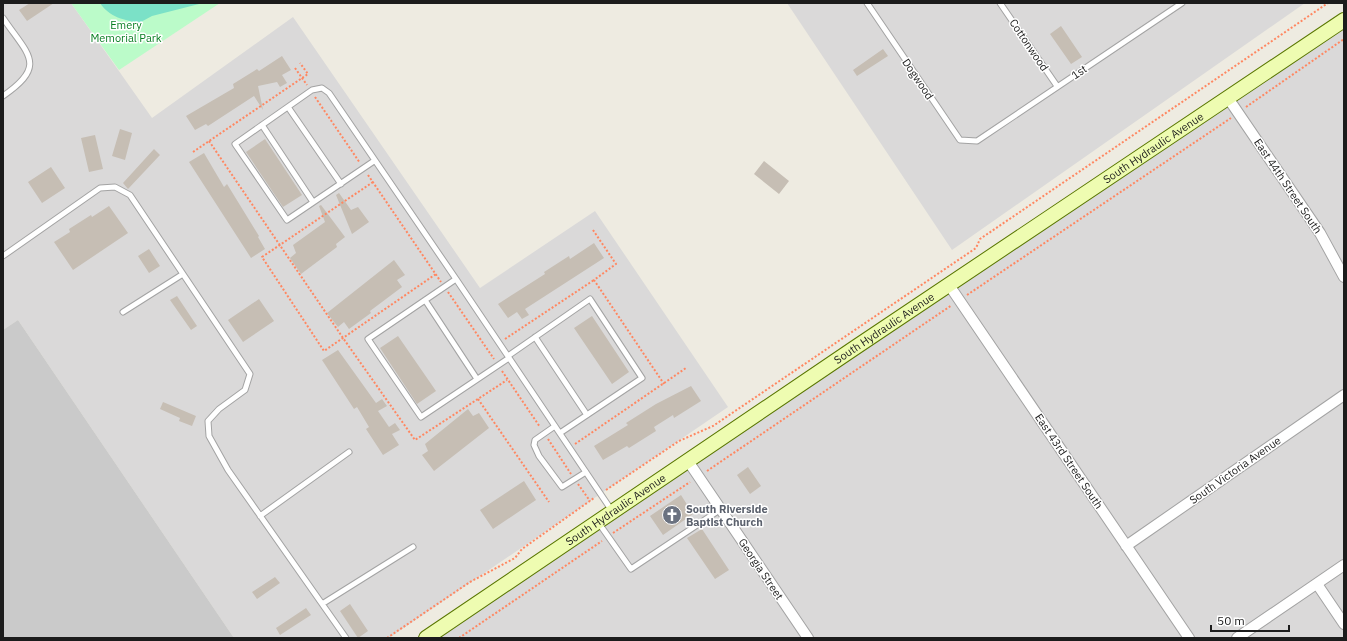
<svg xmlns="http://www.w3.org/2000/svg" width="1347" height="641" viewBox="0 0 1347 641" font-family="'IBM Plex Sans',sans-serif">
<rect width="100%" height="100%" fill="#eeebe1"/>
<!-- residential -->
<path fill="#dad9d9" d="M3,3h68l81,115 141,-101 187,271 115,-77 133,196 -339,231h-155l-216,-318 -15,10z
M787,3h518l-353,247z
M1344,18v620h-918z"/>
<!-- religious -->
<path fill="#cacaca" d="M18,320l216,318h-231v-308z"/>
<!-- park -->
<path fill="#bbfbc9" d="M71,3h149l-101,67z"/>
<!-- pitch -->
<path fill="#7be1c7" d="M100,3h103l-51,13 -13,7c-15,-3 -30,-6 -39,-20z"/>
<!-- building -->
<path fill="#c6beb4" d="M30,3h24l-27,18 -8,-11z
M1061,26l21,31 -11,7 -21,-30z
M883,49l5,7 -31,20 -4,-6z
M282,56l9,14 -9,5 5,8 -7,4 -3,-5 -19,4 5,24 -9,-14 -46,30 -2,-2 -11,6 -9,-14 48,-28 -1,-4 24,-15 2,2z
M120,129l12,4 -7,27 -13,-4z
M95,135l8,34 -14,3 -8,-34z
M265,139l37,56 -19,12 -37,-55z
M154,149l6,6 -32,34 -5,-6z
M204,153l20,34 3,-3 32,52 -1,1 7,12 -14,9 -62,-96z
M764,161l25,20 -10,13 -25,-20z
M51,167l14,21 -23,15 -14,-21z
M339,193l12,17 7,-3 11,15 -17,12 -16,-39z
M321,205l24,32 -9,7 1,3 -36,27 -11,-16 6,-5 -3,-8 32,-23 -6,-16z
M109,206l19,27 -55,37 -19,-28 16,-10 -1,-3 22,-14 1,2z
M594,243l10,15 -79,51 4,6 -7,4 -5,-7 -9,6 -10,-14 47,-30 -1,-2 25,-16 1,3z
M149,249l11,17 -11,7 -11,-17z
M394,260l11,15 -8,5 5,7 -32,24 1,2 -22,16 -5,-7 -6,5 -11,-14z
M177,296l20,30 -6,4 -21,-30z
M259,299l15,22 -31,21 -15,-22z
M592,316l37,56 -17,12 -38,-56z
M398,336l38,55 -19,13 -37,-56z
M338,350l38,53 6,-4 5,7 -9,5 11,16 6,-4 5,7 -8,4 7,11 -16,10 -17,-26 3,-2 -12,-20 -3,2 -32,-49z
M691,386l10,15 -27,17 -1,-3 -19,12 2,4 -27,17 -2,-2 -24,14 -9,-14 34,-21 -2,-2 30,-19z
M163,402l33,14 -4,10 -13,-5 1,-3 -20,-9z
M468,409l5,7 6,-3 10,15 -55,43 -12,-16 6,-4 -3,-7z
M748,467l13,19 -11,8 -13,-19z
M524,481l12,19 -43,29 -13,-19z
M681,495l12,19 -30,21 -13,-19z
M702,529l27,41 -14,9 -28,-41z
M275,577l5,6 -23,16 -5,-7z
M350,604l18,27 -10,7 -18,-27z
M306,608l5,7 -31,20 -4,-7z"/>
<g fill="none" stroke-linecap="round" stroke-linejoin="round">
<defs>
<path id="lane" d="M867,3l93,137 17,1 205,-138
M1000,3l57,83
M3,18c25,37 45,47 0,78
M288,107l53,77
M262,125l51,77
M374,161l-87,59 -52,-76 77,-54 10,-2 7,5 127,186 156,232
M3,256l97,-68 15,-1 15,8 120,179 -5,16 -26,19 -11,12 1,15 19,34 118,168
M456,279l-88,60 53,78 88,-59
M425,300l52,79
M123,312l60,-38
M535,337l52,78
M508,356l82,-57 52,79 -82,55
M555,426l-20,14 -1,5 5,11 23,31 24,-15
M260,516l89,-64
M598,522l33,47 90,-60
M322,604l91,-57"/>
<path id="street" d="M1228,98l92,135 24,44
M949,285l240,353
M688,461l120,177
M1126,546l218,-151
M1317,584l27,40
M1237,638l107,-73"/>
<g id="secondary">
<path id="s1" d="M426,638l427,-289 491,-329"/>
</g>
</defs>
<!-- lane casing -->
<use href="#lane" stroke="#a3a3a3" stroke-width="7"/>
<!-- street casing -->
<use href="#street" stroke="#a3a3a3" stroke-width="12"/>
<!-- secondary casing -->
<use href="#secondary" stroke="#597600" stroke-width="16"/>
<!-- path -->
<path stroke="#ff8761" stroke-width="2" stroke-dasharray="2 2" stroke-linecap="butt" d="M295,68l12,17
M315,97l45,66
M1246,107l98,-68
M209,141l134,197 72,102 92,-60
M193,152l115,-78 -8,-11
M368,175l73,107
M373,182l-111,75 62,94 112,-77
M593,230l23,34 -22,16 70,104
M448,292l46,67
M967,295l264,-177
M505,339l89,-59
M502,371l38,56
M478,399l71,103
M548,439l23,35
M575,444l111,-76
M707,471l245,-166
M578,484l12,17
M606,490l73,-49 34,-15 263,-178 4,-9 348,-236
M613,533l77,-51
M387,638l83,-56 45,-24 7,-9 72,-51
M459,638l143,-97"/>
<!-- lane -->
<use href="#lane" stroke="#fff" stroke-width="5"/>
<!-- street -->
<use href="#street" stroke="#fff" stroke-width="10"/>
<!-- secondary -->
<use href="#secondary" stroke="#eefcb1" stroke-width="14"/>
</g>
<!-- icons -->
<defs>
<symbol id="church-disc" viewBox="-11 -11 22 22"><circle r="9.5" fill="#6b7280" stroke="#fff"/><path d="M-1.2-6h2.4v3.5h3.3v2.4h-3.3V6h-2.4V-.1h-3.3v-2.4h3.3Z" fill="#fff"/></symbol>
</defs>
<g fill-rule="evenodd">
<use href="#church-disc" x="661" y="504" width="22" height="22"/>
</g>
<g text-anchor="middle" stroke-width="3" stroke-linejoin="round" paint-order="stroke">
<!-- park labels -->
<g font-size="11" fill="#077d21" stroke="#fff">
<text x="126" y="29">Emery<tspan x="126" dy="13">Memorial Park</tspan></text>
</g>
<!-- street labels -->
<g font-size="11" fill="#1c1c1c" stroke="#fff">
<text transform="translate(1029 45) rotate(56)" y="4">Cottonwood</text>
<text transform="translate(1079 72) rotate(-34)" y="4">1st</text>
<text transform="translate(918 79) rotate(56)" y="4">Dogwood</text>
<text dy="4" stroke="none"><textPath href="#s1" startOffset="877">South Hydraulic Avenue</textPath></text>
<text transform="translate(1288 186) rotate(56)" y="4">East 44th Street South</text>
<text dy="4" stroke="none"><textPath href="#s1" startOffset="553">South Hydraulic Avenue</textPath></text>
<text transform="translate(1069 461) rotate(56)" y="4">East 43rd Street South</text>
<text transform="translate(1235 470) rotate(-35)" y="4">South Victoria Avenue</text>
<text dy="4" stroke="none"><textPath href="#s1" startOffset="229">South Hydraulic Avenue</textPath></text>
<text transform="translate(761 569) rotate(56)" y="4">Georgia Street</text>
</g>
<!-- worship labels -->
<g font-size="11" font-weight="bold" fill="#5b616d" stroke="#fff" text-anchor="start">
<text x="686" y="513">South Riverside<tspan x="686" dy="13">Baptist Church</tspan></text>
</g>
</g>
<!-- border -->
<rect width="1347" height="641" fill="none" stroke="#1c1c1c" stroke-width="8"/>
<!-- scale -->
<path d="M1211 625v6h78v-6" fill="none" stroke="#1c1c1c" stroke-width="2"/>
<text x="1217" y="625" font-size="12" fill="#1c1c1c" stroke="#ffffff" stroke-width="3" paint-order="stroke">50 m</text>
</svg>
